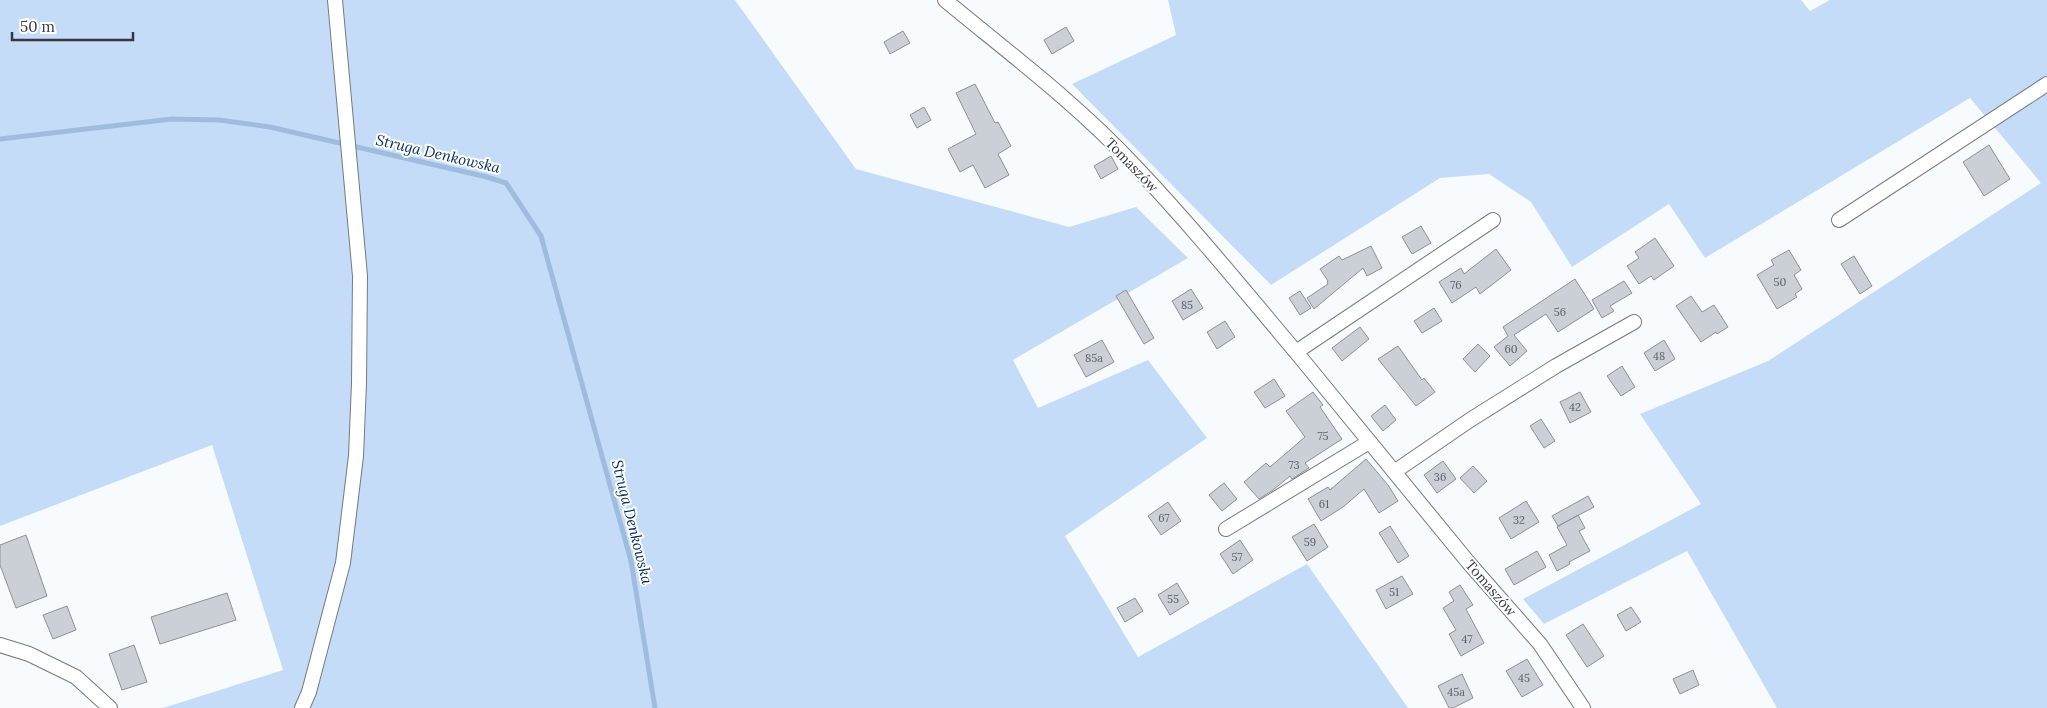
<svg xmlns="http://www.w3.org/2000/svg" width="2047" height="708" viewBox="0 0 2047 708" font-family="Lora,serif">
<rect width="100%" height="100%" fill="#f7fbfe"/>
<!-- green -->
<path fill="#c5dcf8" d="M0,0h735l121,169 213,58 67,-20 52,51 -175,102 25,48 110,-48 59,78 -142,98 73,121 169,-93 101,144h-1245l120,-38 -71,-225 -212,81z
M1168,0h633l9,11 20,-11h217v708h-270l-90,-157 -143,73 -21,-25 178,-95 -61,-90 128,-53 273,-178 -71,-85 -265,160 -36,-54 -97,63 -41,-65 -42,-28 -49,4 -169,107 -199,-201 104,-49z"/>
<g fill="none" stroke-linecap="round" stroke-linejoin="round">
<!-- stream -->
<path stroke="#9fbcdf" stroke-width="5" d="M0,139l172,-20 47,1 51,7 217,50 19,6 35,53 90,325 24,147"/>
</g>
<!-- building -->
<path fill="#cbd0d6" stroke="#8d9197" d="M1066,27l8,14 -22,13 -8,-14z
M903,31l7,12 -20,11 -6,-12z
M975,84l20,39 3,-1 13,24 -13,8 11,21 -24,13 -12,-23 -13,7 -12,-23 28,-15 -20,-41z
M924,107l7,13 -14,8 -7,-13z
M1989,145l21,34 -26,17 -21,-34z
M1111,156l7,13 -17,10 -7,-13z
M1421,226l10,17 -19,11 -10,-17z
M1655,238l19,28 -20,14 -3,-4 -12,8 -12,-18 12,-8 -4,-6z
M1371,246l11,22 -15,8 -4,-8 -49,41 -7,-11 21,-14 -1,-2 1,-1 -8,-12 19,-13 3,4z
M1496,249l15,21 -31,24 -4,-7 -24,16 -13,-21 22,-14 3,6z
M1789,250l12,20 -7,5 8,14 -7,5 2,3 -20,12 -20,-34 17,-10 -3,-5z
M1854,256l18,30 -12,8 -19,-30z
M1575,279l19,30 -36,23 -12,-18 -32,21 13,16 -17,15 -16,-19 14,-11 -5,-9z
M1624,281l8,12 -22,13 4,5 -12,7 -10,-18z
M1191,289l12,19 -20,12 -11,-19z
M1126,290l28,48 -10,6 -28,-48z
M1300,291l11,17 -11,7 -11,-17z
M1691,296l11,16 12,-7 14,22 -11,7 -1,-2 -15,10 -25,-36z
M1434,308l8,13 -20,12 -8,-12z
M1225,321l10,16 -18,12 -10,-17z
M1360,327l9,12 -27,22 -10,-13z
M1102,340l12,22 -28,15 -12,-22z
M1664,340l11,19 -20,12 -11,-18z
M1478,344l12,12 -15,16 -12,-13z
M1398,346l24,34 2,-2 11,14 -19,14 -38,-47z
M1622,366l13,21 -14,9 -14,-20z
M1274,379l11,17 -20,12 -11,-16z
M1313,392l10,13 -3,2 22,32 -37,24 4,5 -17,11 -2,-3 -17,14 -14,9 -15,-17 22,-19 4,4 35,-30 -19,-26z
M1580,392l11,20 -21,11 -10,-21z
M1385,405l11,15 -13,11 -12,-15z
M1541,419l14,22 -11,7 -14,-22z
M1366,459l22,26 10,16 -19,12 -15,-24 -21,18 -22,14 -13,-22 20,-12 2,3z
M1443,461l13,18 -19,14 -13,-18z
M1473,466l14,15 -13,12 -14,-15z
M1224,483l13,16 -15,12 -13,-16z
M1588,496l6,11 -36,19 -6,-10z
M1526,501l13,21 -28,17 -12,-21z
M1168,502l13,19 -20,14 -13,-19z
M1578,515l7,13 -6,3 11,20 -21,11 1,2 -13,7 -8,-16 18,-10 -10,-18z
M1314,524l14,23 -21,14 -15,-24z
M1390,526l19,30 -11,7 -19,-30z
M26,535l21,61 -31,12 -16,-43v-20z
M1240,540l13,20 -20,14 -13,-20z
M1537,551l9,16 -32,18 -9,-16z
M1402,576l11,18 -27,15 -10,-19z
M1177,583l12,20 -19,12 -12,-20z
M1460,585l13,20 -7,4 18,34 -23,13 -12,-22 7,-4 -13,-22 11,-7 -5,-9z
M227,593l9,27 -76,24 -9,-27z
M1135,598l8,13 -18,11 -8,-14z
M67,606l9,24 -23,9 -10,-24z
M1631,607l10,15 -15,9 -9,-16z
M1583,624l21,32 -17,11 -21,-32z
M134,645l13,37 -25,8 -13,-36z
M1527,659l16,26 -21,12 -16,-26z
M1693,670l6,15 -19,9 -7,-15z
M1462,674l11,24 -20,10h-4l-11,-22z"/>
<g fill="none" stroke-linecap="round" stroke-linejoin="round">
<defs>
<path id="street" d="M945,0c64,53 131,103 188,164 57,60 110,125 163,188l197,-132
M1839,220l208,-136
M1296,352l172,210 72,82 43,64
M1394,472l76,-52 86,-54 78,-44
M1226,529l143,-87
M0,645l29,9 47,23 34,31
M302,708l7,-16 34,-129 13,-107 3,-73 1,-107 -25,-276"/>
</defs>
<!-- street casing -->
<use href="#street" stroke="#757a7f" stroke-width="16"/>
<!-- street -->
<use href="#street" stroke="#fff" stroke-width="14"/>
</g>
<g text-anchor="middle" stroke-width="4" stroke-linejoin="round" paint-order="stroke">
<!-- number labels -->
<g font-size="11" fill="#5b5e61">
<text x="1780" y="286">50</text>
<text x="1456" y="289">76</text>
<text x="1187" y="309">85</text>
<text x="1560" y="316">56</text>
<text x="1511" y="353">60</text>
<text x="1659" y="360">48</text>
<text x="1094" y="362">85a</text>
<text x="1575" y="411">42</text>
<text x="1323" y="440">75</text>
<text x="1294" y="469">73</text>
<text x="1440" y="481">36</text>
<text x="1324" y="508">61</text>
<text x="1164" y="522">67</text>
<text x="1519" y="524">32</text>
<text x="1310" y="546">59</text>
<text x="1237" y="561">57</text>
<text x="1394" y="596">51</text>
<text x="1173" y="603">55</text>
<text x="1467" y="643">47</text>
<text x="1524" y="682">45</text>
<text x="1456" y="696">45a</text>
</g>
<!-- street labels -->
<g font-size="14" fill="#36383a" stroke="#fff">
<text transform="translate(1132 165) rotate(46)" y="5">Tomaszów</text>
<text transform="translate(1491 588) rotate(49)" y="5">Tomaszów</text>
</g>
<!-- water labels -->
<g font-size="15" font-style="italic" fill="#002c56" stroke="#fff">
<text transform="translate(438 154) rotate(13)" y="5">Struga Denkowska</text>
<text transform="translate(632 522) rotate(76)" y="5">Struga Denkowska</text>
</g>
</g>
<!-- scale -->
<path d="M12 32v8h121v-8" fill="none" stroke="#36383a" stroke-width="2.5"/>
<text x="20" y="32" font-size="15" fill="#36383a" stroke="#ffffff" stroke-width="4" paint-order="stroke">50 m</text>
</svg>
